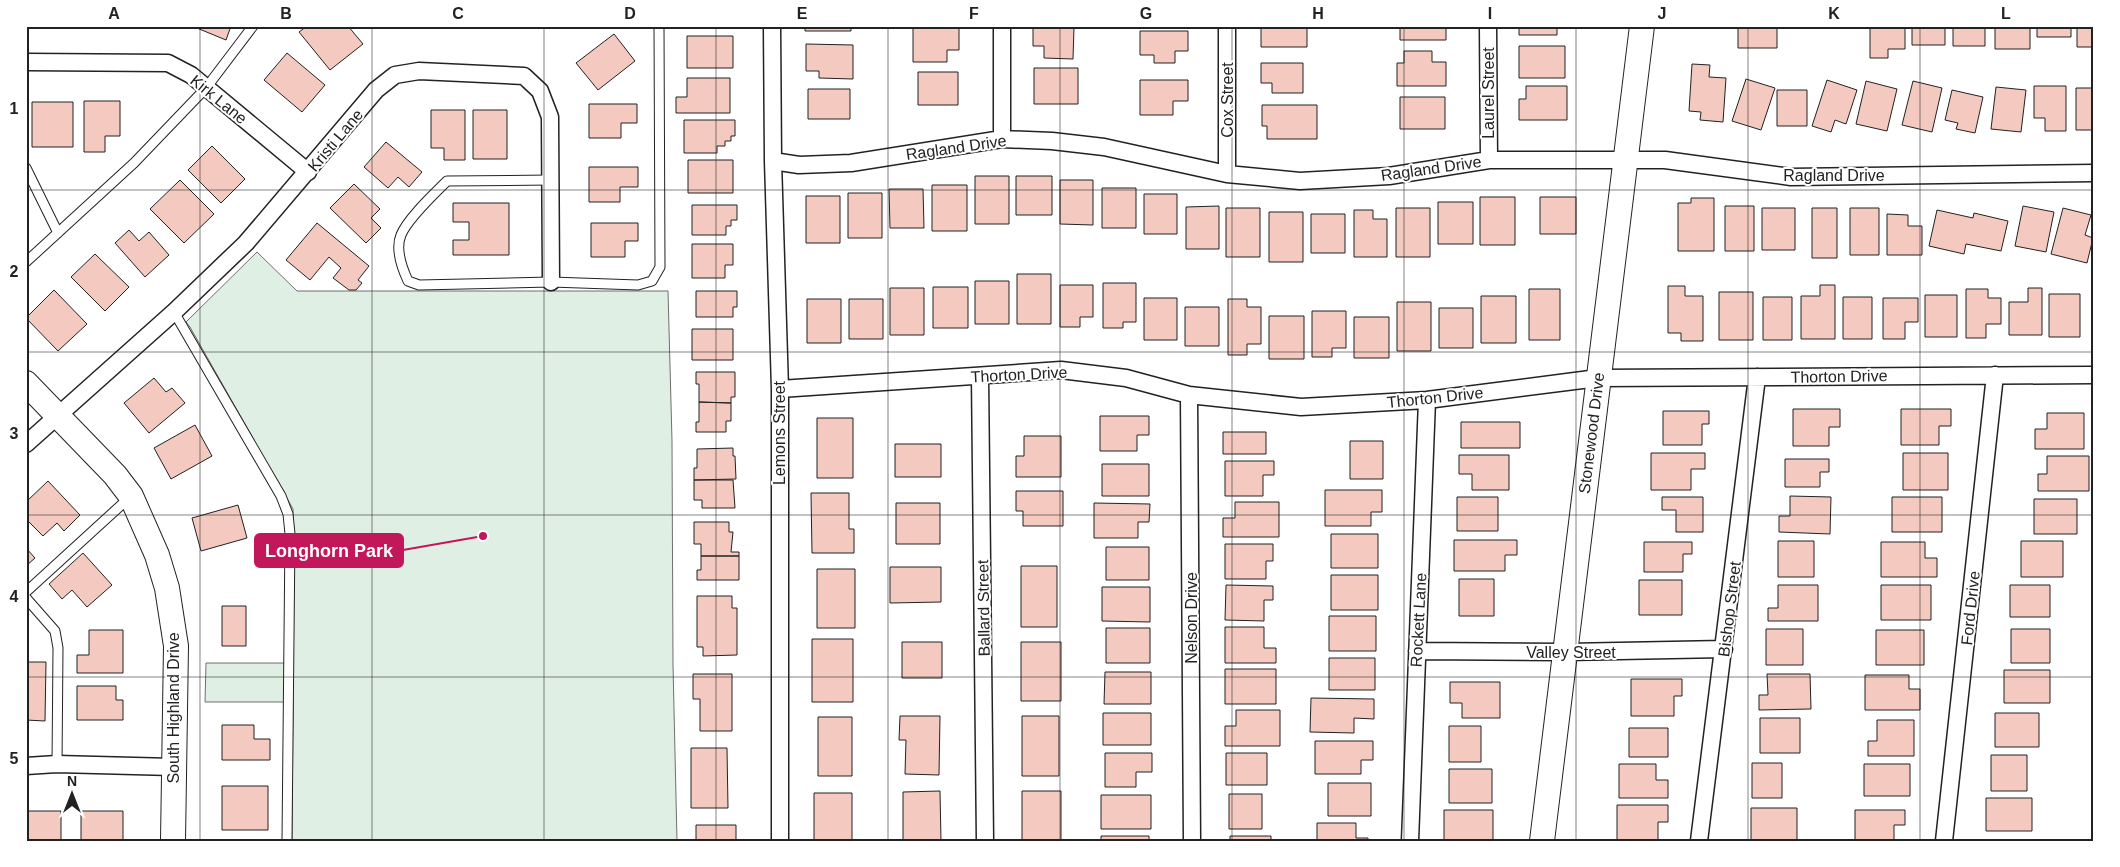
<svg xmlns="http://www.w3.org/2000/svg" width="2120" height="867" viewBox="0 0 2120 867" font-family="Helvetica,sans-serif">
<rect width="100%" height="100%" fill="#fff"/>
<!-- green -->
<path fill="#e0efe3" stroke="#6f6f6f" d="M257,252l40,39h371l4,150 1,224 4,176h-385l1,-139h-88l1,-39h87v-154l-103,-182 -4,-5z"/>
<!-- building -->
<path fill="#f3c9c0" stroke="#222" d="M192,26h39l-5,14z
M307,26h41l15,18 -33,26 -31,-38z
M387,26h42v2h-42z
M805,26h46v5h-46z
M1261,26h46v21h-46z
M1400,26h46v14h-46z
M1519,26h38v9h-38z
M1738,26h39v22h-39z
M1870,26h35v23h-17v9h-18z
M1912,26h33v19h-33z
M1953,26h32v20h-32z
M1995,26h35v23h-35z
M2037,26h34v11h-34z
M2077,26h17v21h-17z
M1033,27h41l-1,32 -29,-1v-12h-11z
M913,28h46v22h-12v12h-34z
M1140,31h48v20h-13v12h-21v-8h-14z
M614,34l21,27 -37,29 -22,-27z
M687,36h46v32h-46z
M806,44l47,1v34l-34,-1v-7h-13z
M1519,46h46v32h-46z
M1404,51h28v11h14v24h-49v-23h7z
M287,53l38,32 -23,27 -38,-32z
M1261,63h42v30h-31v-10h-11z
M1692,64l18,1 -1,12 17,1 -3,44 -23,-2 1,-8 -12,-1z
M1034,68h44v36h-44z
M918,72h40v33h-40z
M687,78h43v35h-54v-16h11z
M1746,79l29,9 -14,42 -29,-9z
M1140,80h48v21h-15v14h-33z
M1827,80l30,10 -11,34 -11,-4 -4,12 -19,-6z
M1866,81l31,8 -10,42 -31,-7z
M1913,81l29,7 -10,44 -30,-7z
M1526,86h41v34h-48v-21h7z
M2034,86h32v45h-21v-13h-11z
M1996,87l30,3 -5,42 -30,-3z
M2076,88h18v42h-18z
M808,89h42v30h-42z
M1777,90h30v36h-30z
M1952,90l31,7 -8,36 -19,-4 2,-6 -13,-3z
M1400,97h45v32h-45z
M84,101h36v35h-15v16h-21z
M32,102h41v45h-41z
M589,104h48v19h-16v15h-32z
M1262,105h55v34h-50v-13h-5z
M431,110h34v50h-21v-12h-13z
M473,110h34v49h-34z
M684,120h51v16h-4v5h-6v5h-8v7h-33z
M386,142l36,30 -13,15 -11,-10 -10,11 -24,-21z
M212,146l33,33 -24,24 -33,-33z
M688,160h45v33h-45z
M589,167h49v20h-18v15h-31z
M975,176h34v48h-34z
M1016,176h36v39h-36z
M180,180l34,34 -30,29 -34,-34z
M1060,180h33v45l-33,-1z
M354,184l26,25 -9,9 10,10 -15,15 -36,-35z
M932,185h35v46h-35z
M1102,188h34v40h-34z
M889,189h34l1,39h-34z
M848,193h34v45h-34z
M1144,194h33v40h-33z
M806,196h34v47h-34z
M1480,197h35v48h-35z
M1540,197h36v37h-36z
M1691,198h23v53h-36v-48h13z
M1438,202h35v42h-35z
M453,203h56v52h-56v-15h16v-18h-16z
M692,205h45v15h-6v6h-5v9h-34z
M1219,206v43h-33v-42z
M1725,206h29v45h-29z
M2023,206l31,6 -8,40 -31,-6z
M1226,208h34v49h-34z
M1396,208h34v49h-34z
M1762,208h33v42h-33z
M1812,208h25v50h-25z
M1850,208h29v47h-29z
M2063,208l28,7 -6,20 8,3 -6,25 -36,-9z
M1354,210h19v9h14v38h-33z
M1937,210l36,8 1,-5 34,8 -7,30 -35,-7 -2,10 -35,-8z
M1269,212h34v50h-34z
M1311,214h34v39h-34z
M1887,214l21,1v11h14v29h-35z
M317,223l52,43 -11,14 4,3 -6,7h-7l-16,-12 8,-10 -12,-11 -19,23 -24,-20z
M591,223h47v18h-13v16h-34z
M129,230l10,11 10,-9 20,23 -24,22 -30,-34z
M692,244h41v21h-8v13h-33z
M95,254l34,33 -24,24 -34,-34z
M1017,274h34v50h-34z
M975,281h34v43h-34z
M1103,283h33v39h-13v6h-20z
M1060,285h33v32h-13v10h-20z
M1820,285h15v54h-34v-43h19z
M1668,286h17v10h18v45h-22v-8h-13z
M933,287h35v41h-35z
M890,288h34v47h-34z
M2028,288h14v47h-33v-33h19z
M1529,289h31v51h-31z
M1966,289h22v9h13v26h-15v14h-20z
M2092,289h2v49h-2z
M54,290l33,34 -29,27 -32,-33z
M696,291h41v16h-4v10h-37z
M1719,292h34v48h-34z
M2049,294h31v43h-31z
M1925,295h32v42h-32z
M1481,296h35v47h-35z
M1763,297h29v43h-29z
M1843,297h29v42h-29z
M1144,298h33v42h-33z
M1883,298h35v24h-13v17h-22z
M807,299h34v44h-34z
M849,299h34v40h-34z
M1228,299h19v8h14v37h-14v11h-19z
M1397,302h34v49h-34z
M1185,307h34v39h-34z
M1439,308h34v40h-34z
M1312,311h34v37h-14v9h-20z
M1269,316h35v43h-35z
M1354,317h35v41h-35z
M692,329h41v31h-41z
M696,372h39v25h-4v6l-32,-1v-18h-3z
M154,378l12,14 6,-4 13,15 -36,30 -25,-30z
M699,402l32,1v18h-5v11h-30v-10h3z
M1793,409h47v18h-11v19h-36z
M1901,409h50v17h-12v19h-38z
M1663,411h46v13h-7v21h-39z
M2047,413h37v36h-49v-20h12z
M1100,416h49v19h-12v16h-37z
M817,418h36v60h-36z
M1461,422h59v26h-59z
M195,425l17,31 -41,23 -17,-31z
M1223,432h43v22h-43z
M1024,436h37v41h-45v-21h8z
M1350,441h33v38h-33z
M895,444h46v33h-46z
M733,448v8h2l1,23 -42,1v-12h3v-19z
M1651,453h54v16h-14v21h-40z
M1903,453h45v37h-45z
M1459,455h50v35h-37v-16h-13z
M2047,456h42v35h-51v-17h9z
M1785,459h44v13h-9v15h-35z
M1225,461h49v14h-11v21h-38z
M1102,464h47v32h-47z
M694,480h39l2,28h-33v-8h-8z
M48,481l32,34 -16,16 -7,-8 -14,13 -17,-17v-17z
M1325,490h57v22h-11v14h-46z
M1016,491h47v35h-40v-15h-7z
M811,493h38v36h5v24h-42z
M1790,496l41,1 -1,37 -51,-2v-16h11z
M1457,497h41v34h-41z
M1662,497h41v35h-27v-22h-14z
M1892,497h50v35h-50z
M2034,499h43v35h-43z
M1235,502h44v35h-56v-19h12z
M896,503h44v41h-44z
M1094,503l56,1 -1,18h-11v16h-44z
M238,505l9,33 -46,13 -9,-33z
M694,522h35v10h4l-2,20h8v4h-38v-12h-7z
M1331,534h47v34h-47z
M1454,540h63v15h-12v16h-51z
M1778,541h36v36h-36z
M2021,541h42v36h-42z
M1644,542h48v12h-9v18h-39z
M1881,542h44v16h12v19h-56z
M1225,544h48v17h-7v18h-41z
M1106,547h43v33h-43z
M26,548l9,10 -9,8z
M83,553l29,32 -25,22 -15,-17 -10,9 -13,-15z
M701,556h38v24h-42v-10h4z
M1021,566h36v61h-36z
M890,567h51v35l-51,1z
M817,569h38v59h-38z
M1331,575h47v35h-47z
M1459,579h35v37h-35z
M1639,580h43v35h-43z
M1226,585l47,1v14h-9v21l-39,-1z
M1778,585h40v36h-50v-13h10z
M1881,585h50v35h-50z
M2010,585h40v32h-40z
M1102,587h48v35l-48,-1z
M697,596h35v12h5v47l-34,1v-9h-6z
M222,606h24v40h-24z
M1329,616h47v35h-47z
M1225,627h39v21h12v15h-51z
M1106,628h44v35h-44z
M1766,629h37v36h-37z
M2011,629h39v34h-39z
M89,630h34v43h-46v-18h12z
M1876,630h48v35h-48z
M812,639h41v63h-41z
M902,642h40v36h-40z
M1021,642h40v59h-40z
M1329,658h46v32h-46z
M26,662h20l-1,59 -19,-1z
M1225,669h51v35h-51z
M2004,670h46v33h-46z
M1105,672h46v32h-47z
M693,674h39v57h-32v-32h-7z
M1767,674h43l1,35 -52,1v-15h9z
M1865,675h44v14h11v21h-55z
M1631,679h51v17h-8v20h-43z
M1450,682h50v36h-38v-15h-12z
M77,686h39v14h7v20h-46z
M1311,698l63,1v20l-20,-1v15l-44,-1z
M1236,710h44v36h-55v-20h11z
M1103,713h48v32h-48z
M1995,713h44v34h-44z
M900,716h40l-1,59 -34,-1 1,-34h-7z
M1022,716h37v60h-37z
M818,717h34v59h-34z
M1760,718h40v35h-40z
M1877,720h37v36h-46v-15h9z
M222,725h32v14h16v21h-48z
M1449,726h32v36h-32z
M1629,728h39v29h-39z
M1315,741h58v19h-12v14h-46z
M691,748h36l1,60h-37z
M1105,753h47v19h-16v15h-31z
M1226,753h41v32h-41z
M1991,755h36v36h-36z
M1752,763h30v35h-30z
M1619,764h37v16h12v18h-49z
M1864,764h46v32h-46z
M1449,769h43v34h-43z
M1328,783h43v33h-43z
M222,786h46v44h-46z
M940,791l1,50h-38v-49z
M1022,791h39v50h-39z
M814,793h38v48h-38z
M1229,794h33v35h-33z
M1101,795h50v34h-50z
M1986,798h46v33h-46z
M1617,805h51v17h-10v19h-41z
M1751,808h46v33h-46z
M1444,810h49v31h-49z
M1855,810h50v15h-11v16h-39z
M28,811h33v30h-34z
M81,811h42v30h-42z
M1317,823h39v15h12v3h-51z
M696,825h40v16h-40z
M1101,836h48v5h-48z
M1230,836h41v5h-41z"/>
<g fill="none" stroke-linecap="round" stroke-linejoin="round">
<defs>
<path id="lane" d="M26,168l32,65
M550,180l-103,1c-12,12 -40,38 -46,54 -6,14 1,33 7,46l11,4 132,-3 87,3 14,-4 8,-14 -1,-241
M26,262l108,-99 72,-75 47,-62
M174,312l107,184 7,18 2,20 -3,307
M26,592l104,-95
M26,598l29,33 3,17 -1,116"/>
<path id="street" d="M772,26l1,135 7,228v452
M1002,26v113
M1227,26v148
M1488,26l1,134
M26,62l142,1 23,12 117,97
M773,161l26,4 52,-2 151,-24 50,2 52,6 123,27 73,7 89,-5 100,-16h176l126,17 303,-4
M980,376l5,465
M780,389l281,-19 65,8 63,17 112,12 126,-7 171,-22 496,-3
M1189,395l3,446
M26,444l148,-132 72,-69 130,-153 19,-15 24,-4 105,5 16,15 10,26 1,165
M1417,651l149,1 158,-3
M26,766l31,-2 116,3
M1410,841l17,-441
M1699,841l58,-464
M1944,841l51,-466"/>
<path id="secondary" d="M26,383l89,92 16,21 26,59 10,33 9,58 -3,195
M1542,841l100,-815"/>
</defs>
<!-- lane casing -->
<use href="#lane" stroke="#222" stroke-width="11"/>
<!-- street casing -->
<use href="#street" stroke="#222" stroke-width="19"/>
<!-- secondary casing -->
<use href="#secondary" stroke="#222" stroke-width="26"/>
<!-- lane -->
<use href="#lane" stroke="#fff" stroke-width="9"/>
<!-- street -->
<use href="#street" stroke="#fff" stroke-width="16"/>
<!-- secondary -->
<use href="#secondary" stroke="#fff" stroke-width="24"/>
</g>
<!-- grid -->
<path fill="none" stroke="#222" stroke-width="1" stroke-opacity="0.55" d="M200,26v815M372,26v815M544,26v815M716,26v815M888,26v815M1060,26v815M1232,26v815M1404,26v815M1576,26v815M1748,26v815M1920,26v815M26,190h2068M26,352h2068M26,515h2068M26,677h2068"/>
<g text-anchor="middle" stroke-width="4" stroke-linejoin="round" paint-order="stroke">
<!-- street labels -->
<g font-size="16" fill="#222" stroke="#fff">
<text transform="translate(1488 93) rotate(-90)" y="6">Laurel Street</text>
<text transform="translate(219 99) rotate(39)" y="6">Kirk Lane</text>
<text transform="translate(1227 100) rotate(-90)" y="6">Cox Street</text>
<text transform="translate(335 140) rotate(-50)" y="6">Kristi Lane</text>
<text transform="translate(956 147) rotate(-8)" y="6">Ragland Drive</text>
<text transform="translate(1431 168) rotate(-8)" y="6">Ragland Drive</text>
<text x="1834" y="181">Ragland Drive</text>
<text transform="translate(1019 374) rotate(-3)" y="6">Thorton Drive</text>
<text transform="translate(1839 376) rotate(-1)" y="6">Thorton Drive</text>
<text transform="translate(1435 397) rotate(-6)" y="6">Thorton Drive</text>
<text transform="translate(779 433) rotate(-90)" y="6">Lemons Street</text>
<text transform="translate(1591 433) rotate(-83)" y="6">Stonewood Drive</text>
<text transform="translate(983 608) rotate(-91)" y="6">Ballard Street</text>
<text transform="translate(1970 608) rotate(-84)" y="6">Ford Drive</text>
<text transform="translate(1729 609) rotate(-83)" y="6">Bishop Street</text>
<text transform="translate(1191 618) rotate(-90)" y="6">Nelson Drive</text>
<text transform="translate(1418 620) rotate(-87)" y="6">Rockett Lane</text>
<text x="1571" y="658">Valley Street</text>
<text transform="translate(173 708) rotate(-90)" y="6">South Highland Drive</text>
</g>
</g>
<!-- callouts -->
<path fill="none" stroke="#c2185b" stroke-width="2" d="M483 536L403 550"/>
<circle fill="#c2185b" stroke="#fff" stroke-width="2" cx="483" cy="536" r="5"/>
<rect fill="#c2185b" stroke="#c2185b" stroke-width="2" x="255" y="534" width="148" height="33" rx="5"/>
<g font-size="18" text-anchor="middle" font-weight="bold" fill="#fff">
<text x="329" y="557">Longhorn Park</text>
</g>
<!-- border -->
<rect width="2120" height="867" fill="none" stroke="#ffffff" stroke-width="55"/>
<!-- north arrow -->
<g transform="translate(72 794)" stroke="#ffffff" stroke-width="4" paint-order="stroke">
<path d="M0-4L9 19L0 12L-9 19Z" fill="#222222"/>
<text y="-8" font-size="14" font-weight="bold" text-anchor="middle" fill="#222222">N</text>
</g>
<rect x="28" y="28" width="2064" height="812" fill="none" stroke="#222" stroke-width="2"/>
<g font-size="16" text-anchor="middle" font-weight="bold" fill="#222">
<text x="114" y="19">A</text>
<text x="286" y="19">B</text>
<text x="458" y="19">C</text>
<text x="630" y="19">D</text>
<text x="802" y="19">E</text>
<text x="974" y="19">F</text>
<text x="1146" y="19">G</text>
<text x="1318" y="19">H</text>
<text x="1490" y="19">I</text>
<text x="1662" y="19">J</text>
<text x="1834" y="19">K</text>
<text x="2006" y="19">L</text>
<text x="14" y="114">1</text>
<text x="14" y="277">2</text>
<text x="14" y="439">3</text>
<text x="14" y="602">4</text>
<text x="14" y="764">5</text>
</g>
</svg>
